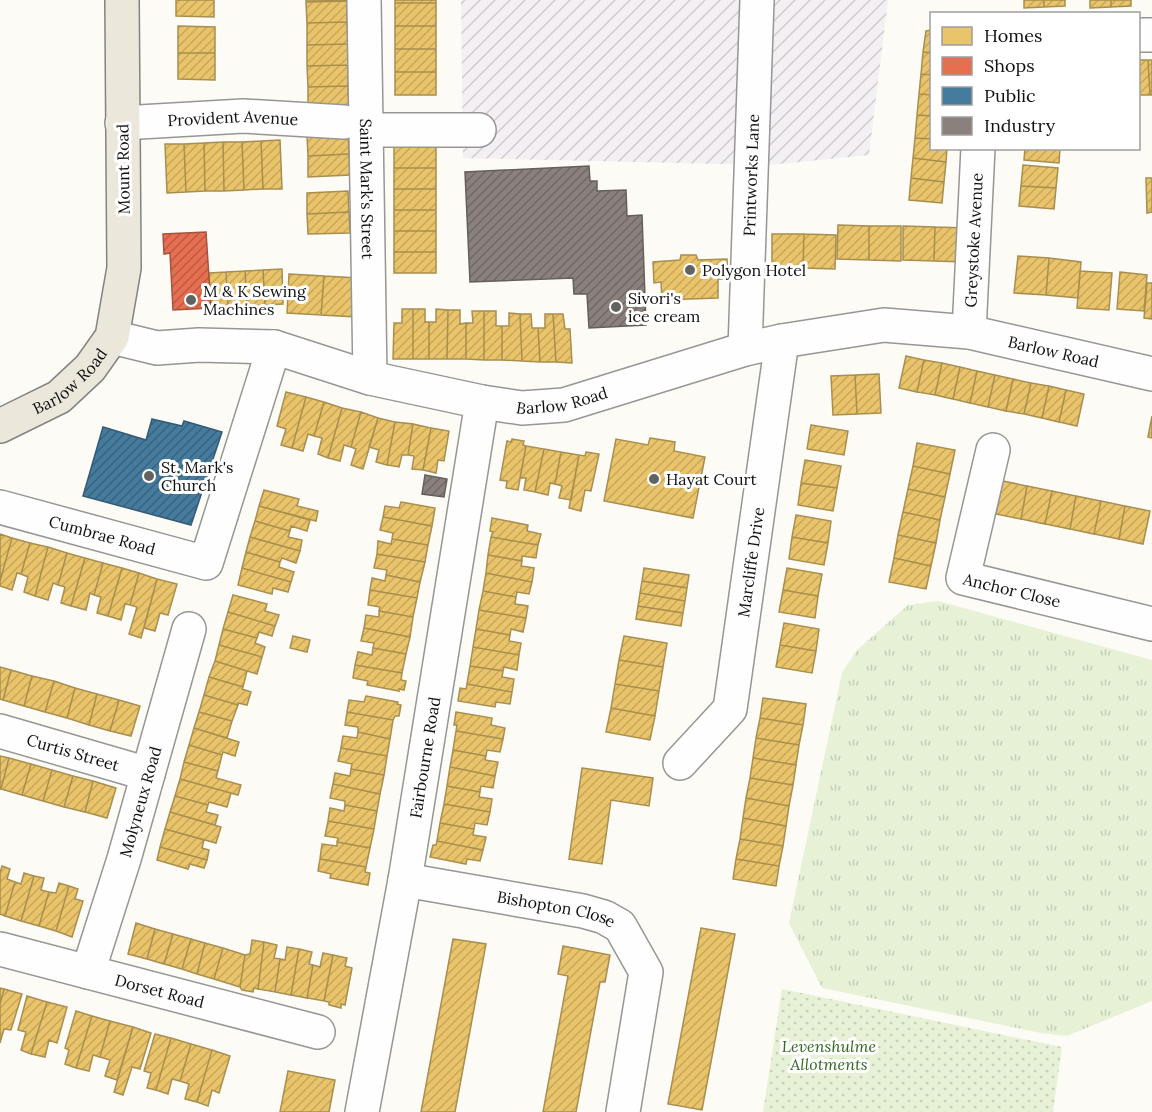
<svg xmlns="http://www.w3.org/2000/svg" width="1152" height="1112" viewBox="0 0 1152 1112" font-family="Lora,serif">
<defs>
<pattern id="industrial-furrows" width="10" height="10" patternUnits="userSpaceOnUse" patternTransform="scale(1.5)"><rect width="10" height="10" fill="#f3eff2"/><path d="M-1 1l2-2M0 10L10 0M9 11l2-2" fill="none" stroke="#cfccce"/></pattern>
<pattern id="grass-tufts" width="24" height="20" patternUnits="userSpaceOnUse" patternTransform="scale(1.5)"><rect width="24" height="20" fill="#e7f1d6"/><path d="M3 7l-1-3M5 7V3M7 7l1-3M15 17l-1-3M17 17v-4M19 17l1-3" fill="none" stroke="#c5ceb7"/></pattern>
<pattern id="garden-dots" width="8" height="8" patternUnits="userSpaceOnUse" patternTransform="scale(1.5)"><rect width="8" height="8" fill="#e7f1d6"/><path d="M2 2h.1M6 6h.1" fill="none" stroke="#c5ceb7" stroke-width="1.8" stroke-linecap="round"/></pattern>
<pattern id="homes-hatch" width="6" height="6" patternUnits="userSpaceOnUse" patternTransform="scale(1.5)"><rect width="6" height="6" fill="#e9c46a"/><path d="M-1 1l2-2M0 6l6-6M5 7l2-2" fill="none" stroke="#c7a75b"/></pattern>
<pattern id="shops-hatch" width="6" height="6" patternUnits="userSpaceOnUse" patternTransform="scale(1.5)"><rect width="6" height="6" fill="#e76f51"/><path d="M-1 1l2-2M0 6l6-6M5 7l2-2" fill="none" stroke="#ba5a42"/></pattern>
<pattern id="public-hatch" width="6" height="6" patternUnits="userSpaceOnUse" patternTransform="scale(1.5)"><rect width="6" height="6" fill="#457b9d"/><path d="M-1 1l2-2M0 6l6-6M5 7l2-2" fill="none" stroke="#38637f"/></pattern>
<pattern id="industry-hatch" width="6" height="6" patternUnits="userSpaceOnUse" patternTransform="scale(1.5)"><rect width="6" height="6" fill="#8a817c"/><path d="M-1 1l2-2M0 6l6-6M5 7l2-2" fill="none" stroke="#6f6864"/></pattern>
</defs>
<rect width="100%" height="100%" fill="#fcfbf6"/>
<!-- industrial -->
<path fill="url(#industrial-furrows)" d="M461,0h427l-19,155 -100,10 -306,-7z"/>
<!-- grass -->
<path fill="url(#grass-tufts)" d="M938,601l214,59v341l-85,35 -26,-3 -219,-45 -33,-65 53,-250 15,-23 51,-45z"/>
<!-- garden -->
<path fill="url(#garden-dots)" d="M782,989l280,58 -9,65h-290z"/>
<!-- homes -->
<path fill="url(#homes-hatch)" stroke="#a88e4f" stroke-width="1.5" d="M176,0h38v17l-38,-1z
M306,0h41v1l-41,1z
M395,0h41v3h-41z
M1024,0h20v7l-20,1z
M1044,0h21v6l-21,1z
M1090,0h21v7l-21,1z
M1111,0h20v6l-20,1z
M347,1v21l-40,1 -1,-21z
M395,3h41v23h-41z
M347,22l1,22 -41,1v-22z
M178,26l37,1v26h-37z
M395,26h41v23h-41z
M932,30v23l-9,-1 3,-21z
M348,44v21l-41,1v-21z
M395,49h41v23h-41z
M923,52l9,1v22l-11,-1z
M178,53h37v27l-37,-1z
M1138,60h10l2,35h-12z
M1148,60h4v35h-2z
M348,65v21l-40,1 -1,-21z
M395,72h41v23h-41z
M921,74l11,1v20l-13,-1z
M348,86l1,21 -41,1v-21z
M919,94l13,1v21l-15,-1z
M917,115l15,1v23l-17,-1z
M348,134l1,20 -41,2 -1,-20z
M915,138l17,1v9h15l-1,14 -33,-4z
M280,140l2,49h-19l-2,-48z
M261,141l2,48 -19,1 -2,-48z
M223,142h19l2,48 -20,1z
M223,142l1,49h-19l-1,-48z
M204,143l1,48 -19,1 -2,-48z
M165,144h19l2,48 -19,1z
M394,147h42v21h-42z
M1025,148h35l-1,15 -35,-3z
M349,154l1,21 -42,2v-21z
M913,158l33,4 -2,20 -33,-4z
M1023,165l35,3 -2,20 -35,-2z
M394,168h42v21h-42z
M911,178l33,4 -2,21 -33,-3z
M1146,178h6v34l-5,1z
M1021,186l35,2 -2,21 -35,-3z
M394,189h42v21h-42z
M348,191l1,21 -42,2v-21z
M394,210h42v21h-42z
M349,212l1,21 -42,1 -1,-20z
M838,225l31,1v34l-32,-1z
M869,226h32v35l-32,-1z
M903,226l32,1 -1,34 -31,-1z
M935,227l32,1 -1,34 -32,-1z
M394,231h42v21h-42z
M772,234h32l-1,34 -31,-1z
M804,234l32,1 -1,34 -32,-1z
M394,252h42v21h-42z
M681,255h15l2,5 29,-1 1,20h-10v19l-56,2 -1,-18 -7,1 -1,-21 27,-2z
M1018,256l31,2 -3,37 -32,-2z
M1049,258l32,4 -3,36 -32,-3z
M282,269l1,35 -18,1 -2,-35z
M263,270l2,35 -18,1 -2,-35z
M245,271l2,35 -19,1 -2,-35z
M1080,271l32,2 -3,37 -32,-2z
M226,272l2,35 -17,1 -2,-35z
M1120,272l27,3 -3,36 -27,-2z
M289,274l35,2 -3,39 -34,-2z
M324,276l34,2 -2,39 -35,-2z
M1147,283h5v36l-8,-1z
M402,309h11v50h-20l1,-36h8z
M413,309h12v13h4v37h-16z
M436,309l12,1 -1,49h-18v-37h7z
M448,310h12v14l6,-1v36h-19z
M472,311h12v49l-18,-1v-36h7z
M484,311h12v15h6v34h-18z
M509,313l11,1 2,47 -20,-1v-34h7z
M520,314h11l1,14h6l2,34 -18,-1z
M545,314h8l3,48h-16l-2,-34h7z
M553,314h10l2,15h5l2,34 -16,-1z
M906,356l18,4 -7,32 -18,-4z
M924,360l18,3 -7,32 -18,-3z
M942,363l18,4 -7,32 -18,-4z
M960,367l17,4 -7,32 -17,-4z
M977,371l18,4 -7,32 -18,-4z
M879,374l2,39 -24,1 -2,-39z
M855,375l2,39 -24,1 -2,-39z
M995,375l18,4 -7,32 -18,-4z
M1013,379l18,4 -7,31 -18,-3z
M1031,383l18,3 -7,32 -18,-4z
M1049,386l17,4 -7,32 -17,-4z
M1066,390l18,4 -7,32 -18,-4z
M286,392l20,5 -14,51 -11,-3 5,-16 -9,-3z
M306,397l18,5 -10,34 -6,-2 -5,17 -11,-3z
M324,402l18,6 -14,50 -10,-4 4,-16 -8,-2z
M342,408l19,4 -10,35 -7,-2 -4,16 -12,-3z
M361,412l17,6 -15,51 -12,-4 5,-16 -5,-2z
M1152,416v22l-4,-1z
M378,418l17,4 -8,43 -11,-3 3,-12 -10,-3z
M395,422l18,2 -5,31h-6l-3,12 -12,-2z
M413,424l18,4 -8,42 -11,-1 2,-13 -6,-1z
M811,425l37,6 -4,24 -37,-6z
M431,428l18,3 -5,30 -6,-1 -2,13 -13,-3z
M650,438l25,4 -1,9 31,6 -12,61 -89,-17 12,-62 32,6z
M512,439l12,2 -1,4 3,1 -8,44 -12,-2 1,-7 -7,-1 7,-39 4,1z
M917,443l38,7 -5,24 -37,-8z
M526,446l18,3 -9,43 -11,-2 2,-12h-6z
M544,449l17,3 -6,32 -5,-1 -2,12 -13,-3z
M561,452l18,3 -8,45 -12,-2 3,-12 -7,-2z
M586,452l13,2 -8,37 -6,-1 -4,21 -12,-3 10,-53 6,1z
M805,460l36,6 -4,22 -36,-5z
M913,466l37,8 -5,23 -37,-8z
M1003,481l24,5 -6,33 -25,-5z
M801,483l36,5 -4,23 -35,-6z
M1027,486l25,5 -7,33 -24,-5z
M908,489l37,8 -5,23 -37,-8z
M264,490l35,9 -2,7 21,5 -2,10 -57,-15z
M1052,491l24,5 -6,33 -25,-5z
M1076,496l25,5 -7,33 -24,-5z
M1101,501l24,5 -6,33 -25,-5z
M401,502l34,6 -3,18 -49,-9 2,-11 14,2z
M259,506l51,14 -3,11 -16,-5 -1,5 -35,-10z
M1125,506l25,5 -7,33 -24,-5z
M903,512l37,8 -4,23 -38,-8z
M796,515l35,6 -3,22 -36,-6z
M383,517l49,9 -4,19 -36,-6 1,-6 -13,-3z
M492,518l36,7 -1,6 14,3 -3,11 -47,-8 2,-5 -3,-1z
M255,521l35,10 -2,6 14,3 -2,11 -50,-14z
M0,534l12,4 -12,43z
M898,535l38,8 -5,23 -37,-8z
M250,537l50,14 -4,12 -14,-5 -2,4 -34,-10z
M491,537l47,8 -2,13 -14,-2v5l-34,-6z
M792,537l36,6 -4,22 -35,-6z
M12,538l18,5 -9,31 -4,-1 -5,17 -12,-4v-5z
M392,539l36,6 -3,17 -48,-8 1,-13 13,3z
M30,543l18,4 -13,49 -11,-4 4,-15 -7,-3z
M48,547l19,6 -9,32 -5,-2 -5,17 -13,-4z
M246,552l34,10 -1,5 15,5 -3,10 -49,-14z
M67,553l18,5 -14,48 -10,-3 4,-16 -7,-2z
M377,554l48,8 -5,20 -34,-7 1,-5 -13,-2z
M488,555l34,6 -1,5 13,2 -2,14 -46,-9z
M85,558l18,5 -9,32 -4,-2 -4,17 -15,-4z
M894,558l37,8 -5,23 -37,-7z
M103,563l19,5 -14,48 -11,-3 4,-16 -7,-2z
M122,568l17,5 -9,32 -5,-1 -4,16 -13,-4z
M242,568l49,14 -3,10 -15,-4 -1,6 -34,-9z
M644,568l45,7 -2,13 -45,-7z
M787,568l35,6 -4,22 -35,-6z
M139,573l18,6 -16,59 -12,-4 8,-27 -7,-2z
M486,573l46,9 -3,12 -12,-2 -1,5 -33,-6z
M386,575l34,7 -3,16 -47,-8 2,-12 13,3z
M157,579l20,5 -9,31 -8,-2 -5,18 -11,-3z
M642,581l45,7 -2,13 -45,-8z
M370,590l47,8 -4,19 -34,-6 1,-4 -12,-2z
M783,590l35,6 -3,22 -36,-6z
M483,591l33,6 -1,7 13,2 -2,12 -47,-8z
M640,593l45,8 -2,12 -45,-7z
M233,595l34,9 -2,7 14,4 -4,11 -47,-14z
M638,606l45,7 -2,13 -45,-7z
M479,610l47,8 -3,14 -12,-3 -1,6 -34,-6z
M379,611l34,6 -3,20 -46,-9 2,-13 13,2z
M228,612l47,14 -3,10 -13,-4 -2,6 -34,-9z
M784,623l35,6 -3,22 -36,-6z
M364,628l46,9 -4,17 -33,-6 1,-5 -13,-2z
M223,629l34,9 -2,5 10,4 -3,10 -43,-12z
M476,629l34,6 -1,6 12,2 -2,12 -46,-8z
M293,636l17,4 -3,12 -17,-4z
M624,636l43,7 -4,24 -44,-7z
M219,645l43,12 -5,17 -42,-13z
M780,645l36,6 -4,22 -36,-6z
M473,647l46,8 -2,15 -13,-3 -1,4 -33,-5z
M373,648l33,6 -4,19 -47,-8 3,-13 14,3z
M619,660l44,7 -4,24 -44,-7z
M215,661l32,10 -4,16 -34,-10z
M355,665l47,8 -1,7 5,1 -2,9 -5,-1v2l-32,-6 1,-4 -15,-3z
M470,666l33,5 -1,6 12,2 -2,13 -45,-8z
M0,667l11,3 -8,30 -3,-1z
M11,670l21,6 -8,30 -21,-6z
M32,676l22,5 -9,31 -21,-6z
M209,677l34,10 -1,2 9,3 -4,13 -9,-2v2l-34,-10z
M54,681l21,7 -8,30 -22,-6z
M467,684l45,8 -2,12 -14,-2 -1,5 -37,-6 2,-13 6,1z
M615,684l44,7 -4,25 -44,-8z
M75,688l22,6 -8,31 -22,-7z
M97,694l22,6 -9,31 -21,-6z
M204,695l34,10 -6,16 -33,-9z
M366,696l32,6 -1,2 4,1 -2,11h-4l-2,4 -46,-8 2,-12 15,2z
M763,698l43,6 -3,21 -43,-7z
M119,700l21,6 -9,30 -21,-5z
M611,708l44,8 -5,24 -44,-8z
M199,712l33,9 -5,17 -33,-10z
M347,712l46,8 -3,19 -32,-7v-5l-13,-2z
M456,712l36,6 -1,7 14,3 -2,11 -47,-8 1,-6h-3z
M760,718l43,7 -4,20 -43,-7z
M194,728l45,14 -4,14 -12,-4 -1,3 -33,-10z
M456,731l47,8 -3,13 -13,-2 -1,6 -33,-6z
M358,732l32,7 -3,17 -46,-8 2,-12 14,2z
M756,738l43,7 -3,20 -43,-7z
M189,745l33,10 -4,16 -34,-9z
M341,748l46,8 -3,19 -33,-6 1,-5 -14,-3z
M453,750l33,6 -1,4 13,2 -3,14 -45,-9z
M0,756l9,2 -8,31h-1z
M9,758l22,6 -9,31 -21,-6z
M753,758l43,7 -3,20 -43,-7z
M184,762l34,9 -2,7 25,7 -3,10 -58,-16z
M31,764l21,6 -9,31 -21,-6z
M450,767l45,9 -2,12 -12,-2 -1,6 -33,-6z
M582,768l71,10 -4,28 -38,-6 -9,64 -33,-5z
M351,769l33,6 -4,19 -47,-10 2,-11 15,3z
M52,770l21,6 -9,31 -21,-6z
M73,776l20,5 -8,31 -21,-5z
M750,778l43,7 -4,21 -43,-8z
M180,779l51,14 -4,14 -18,-5 -1,3 -33,-9z
M93,781l23,7 -9,30 -22,-6z
M333,784l47,10 -3,17 -32,-6v-4l-15,-3z
M447,786l33,6 -1,5 13,2 -2,13 -46,-8z
M175,796l33,9 -2,7 12,3 -3,10 -45,-13z
M746,798l43,8 -3,20 -43,-8z
M444,804l46,8 -3,13 -12,-2 -1,6 -34,-6z
M345,805l32,6 -3,18 -46,-8 2,-13 14,3z
M170,812l51,15 -5,16 -51,-14z
M743,818l43,8 -3,20 -43,-7z
M328,821l46,8 -4,19 -33,-6 1,-4 -13,-2z
M440,823l34,6 -1,6 13,2 -3,13 -46,-9z
M165,829l39,11 -2,8 7,2 -2,10 -47,-13z
M740,839l43,7 -4,20 -43,-7z
M437,841l46,9 -3,11 -13,-2 -1,5 -36,-7 3,-12h3z
M337,842l33,6 -4,19 -46,-8 2,-15 15,2z
M160,847l47,13 -3,8 -14,-4 -2,5 -31,-9z
M320,859l46,8 -1,5 5,1 -2,12 -38,-7 1,-4 -13,-3z
M736,859l43,7 -3,20 -43,-7z
M2,866l8,3 -3,10 8,3 -10,34 -5,-2v-41z
M24,873l10,3 -13,45 -16,-5 10,-34 6,2z
M34,876l10,2 -3,12 8,2 -10,34 -18,-5z
M59,883l10,3 -13,45 -17,-5 10,-34 7,1z
M69,886l9,3 -3,10 8,2 -11,36 -16,-6z
M136,923l19,6 -8,30 -19,-5z
M701,928l34,6 -33,176 -34,-6z
M155,929l18,5 -9,30 -17,-5z
M173,934l18,5 -9,30 -18,-5z
M191,939l14,4 -8,31 -15,-5z
M453,939l33,5 -31,168h-34z
M252,940l12,2 -6,47 -4,-1 -1,4 -11,-2 -2,-3 5,-32 5,-1z
M264,942l13,3 -3,13 6,1 -5,33 -17,-3z
M205,943l18,5 -9,31 -17,-5z
M563,946l47,9 -5,27h-5l-24,130h-33l25,-136 -10,-2z
M287,947l12,2 -8,46 -16,-3 5,-33 5,1z
M223,948l22,7 -5,32 -26,-8z
M299,949l13,3 -3,12 4,1 -6,33 -16,-3z
M323,953l10,2 -9,46 -17,-3 6,-33 7,2z
M333,955l14,3 -2,8 7,2 -7,37 -4,-1v4l-12,-3v-3l-5,-1z
M0,988l4,1 -4,15z
M4,989l18,5 -11,36 -7,-1 -4,14v-39z
M27,996l20,6 -16,52 -10,-4 5,-18 -8,-2z
M47,1002l20,5 -10,36 -8,-3 -4,17 -14,-3z
M76,1011l16,5 -16,52 -11,-4 4,-14 -4,-2z
M92,1016l18,5 -10,36 -7,-2 -4,16 -13,-3z
M110,1021l23,6 -16,53 -12,-4 5,-16 -10,-3z
M133,1027l18,6 -11,36 -8,-2 -9,28 -9,-3z
M155,1034l16,4 -15,52 -9,-2 4,-15 -7,-2z
M171,1038l20,6 -11,37 -8,-2 -4,15 -12,-4z
M191,1044l21,6 -15,52 -12,-3 4,-15 -9,-3z
M212,1050l18,6 -11,37 -7,-3 -4,16 -11,-4z
M288,1071l47,9 -6,32h-49z"/>
<!-- shops -->
<path fill="url(#shops-hatch)" stroke="#a6523e" stroke-width="1.5" d="M206,232l5,76 -38,2 -3,-57 -6,1 -1,-20z"/>
<!-- public -->
<path fill="url(#public-hatch)" stroke="#355b73" stroke-width="1.5" d="M152,419l30,7 2,-5 38,11 -31,93 -108,-29 20,-69 43,13z"/>
<!-- industry -->
<path fill="url(#industry-hatch)" stroke="#655f5c" stroke-width="1.5" d="M589,166l1,15h7v10l29,-1 1,26 15,-1 4,110 -57,3 -2,-34h-13l-1,-16 -103,4 -5,-110z
M425,475l22,4 -3,18 -22,-3z"/>
<g fill="none" stroke-linecap="round" stroke-linejoin="round">
<defs>
<g id="minor">
<path id="s1" d="M364,0l6,378"/>
<path d="M1138,35h14"/>
<path id="s2" d="M122,123l121,-7 101,6"/>
<path d="M367,130h112"/>
<path id="s3" d="M969,332l9,-184"/>
<path id="s4" d="M112,337l45,11 42,-3 75,2 96,31 112,24 40,6 42,-3 181,-56 37,-8 102,-16 85,7 183,42"/>
<path id="s5" d="M745,349l12,-349"/>
<path id="s6" d="M993,450l-30,128 189,46"/>
<path id="s7" d="M0,507l206,56 68,-216"/>
<path id="s8" d="M0,731l148,43"/>
<path id="s9" d="M680,763l50,-54 52,-368"/>
<path id="s10" d="M405,880l178,31 21,6 16,9 26,46 -23,140"/>
<path id="s11" d="M0,949l318,83"/>
<path id="s12" d="M88,972l36,-113 65,-230"/>
<path id="s13" d="M362,1112l43,-232 77,-478"/>
</g>
<g id="major">
<path id="s14" d="M0,426l59,-29 31,-29 22,-31 12,-69 -2,-268"/>
</g>
</defs>
<!-- minor casing -->
<use href="#minor" stroke="#969694" stroke-width="36"/>
<!-- major casing -->
<use href="#major" stroke="#848381" stroke-width="36"/>
<!-- minor -->
<use href="#minor" stroke="#fffefe" stroke-width="33"/>
<!-- major -->
<use href="#major" stroke="#ece7db" stroke-width="33"/>
</g>
<!-- markers -->
<g fill="#636260" stroke="#fff" stroke-width="2">
<circle cx="690" cy="270" r="6"/>
<circle cx="191" cy="300" r="6"/>
<circle cx="616" cy="307" r="6"/>
<circle cx="149" cy="476" r="6"/>
<circle cx="654" cy="479" r="6"/>
</g>
<g text-anchor="middle" stroke-width="6" stroke-linejoin="round" paint-order="stroke">
<!-- street labels -->
<g font-size="16" fill="#101010" stroke="#fff">
<text dy="6" stroke="none"><textPath href="#s2" startOffset="111">Provident Avenue</textPath></text>
<text transform="translate(123 169) rotate(-91)" y="6">Mount Road</text>
<text dy="6" stroke="none"><textPath href="#s5" startOffset="174">Printworks Lane</textPath></text>
<text dy="6" stroke="none"><textPath href="#s1" startOffset="189">Saint Mark's Street</textPath></text>
<text dy="6" stroke="none"><textPath href="#s3" startOffset="92">Greystoke Avenue</textPath></text>
<text dy="6" stroke="none"><textPath href="#s4" startOffset="964">Barlow Road</textPath></text>
<text dy="6" stroke="none"><textPath href="#s14" startOffset="84">Barlow Road</textPath></text>
<text dy="6" stroke="none"><textPath href="#s4" startOffset="460">Barlow Road</textPath></text>
<text dy="6" stroke="none"><textPath href="#s7" startOffset="106">Cumbrae Road</textPath></text>
<text dy="6" stroke="none"><textPath href="#s9" startOffset="222">Marcliffe Drive</textPath></text>
<text dy="6" stroke="none"><textPath href="#s6" startOffset="182">Anchor Close</textPath></text>
<text dy="6" stroke="none"><textPath href="#s8" startOffset="76">Curtis Street</textPath></text>
<text dy="6" stroke="none"><textPath href="#s13" startOffset="360">Fairbourne Road</textPath></text>
<text dy="6" stroke="none"><textPath href="#s12" startOffset="178">Molyneux Road</textPath></text>
<text dy="6" stroke="none"><textPath href="#s10" startOffset="154">Bishopton Close</textPath></text>
<text dy="6" stroke="none"><textPath href="#s11" startOffset="165">Dorset Road</textPath></text>
</g>
<!-- poi labels -->
<g font-size="16" fill="#101010" stroke="#fff" text-anchor="start">
<text x="702" y="276">Polygon Hotel</text>
<text x="203" y="297">M &amp; K Sewing<tspan x="203" dy="18">Machines</tspan></text>
<text x="628" y="304">Sivori's<tspan x="628" dy="18">ice cream</tspan></text>
<text x="161" y="473">St. Mark's<tspan x="161" dy="18">Church</tspan></text>
<text x="666" y="485">Hayat Court</text>
</g>
<!-- park labels -->
<g font-size="16" font-style="italic" fill="#316720" stroke="#fff">
<text x="829" y="1052">Levenshulme<tspan x="829" dy="18">Allotments</tspan></text>
</g>
</g>
<!-- legend -->
<rect x="930" y="12" width="210" height="138" fill="#ffffff" stroke="#9f9f9f" stroke-width="1.5"/>
<rect x="942" y="27" width="30" height="18" fill="#e9c46a" stroke="#9f9f9f" stroke-width="1.5"/>
<text x="984" y="42" font-size="18" fill="#101010">Homes</text>
<rect x="942" y="57" width="30" height="18" fill="#e76f51" stroke="#9f9f9f" stroke-width="1.5"/>
<text x="984" y="72" font-size="18" fill="#101010">Shops</text>
<rect x="942" y="87" width="30" height="18" fill="#457b9d" stroke="#9f9f9f" stroke-width="1.5"/>
<text x="984" y="102" font-size="18" fill="#101010">Public</text>
<rect x="942" y="117" width="30" height="18" fill="#8a817c" stroke="#9f9f9f" stroke-width="1.5"/>
<text x="984" y="132" font-size="18" fill="#101010">Industry</text>
</svg>
